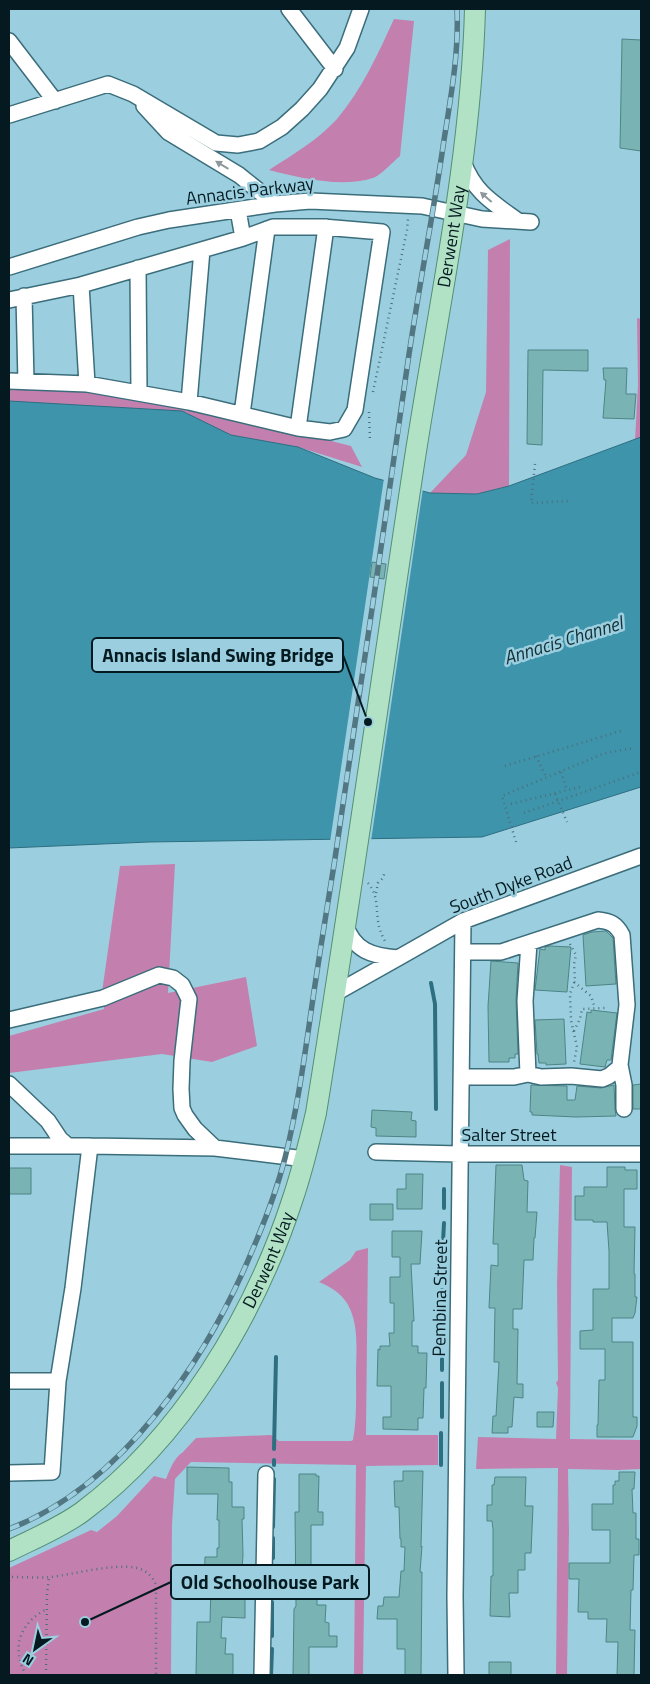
<svg xmlns="http://www.w3.org/2000/svg" width="650" height="1684" viewBox="0 0 650 1684" font-family="'Titillium Web',sans-serif">
<rect width="100%" height="100%" fill="#9bcfdf"/>
<!-- green -->
<path fill="#c380af" d="M394,19l20,2 -14,135c-7,6 -20,20 -27,22 -32,10 -73,0 -104,-8 23,-15 49,-30 68,-51 25,-30 41,-65 57,-100z
M510,239l-1,247 -32,8 -47,-1 36,-38 20,-63 2,-142z
M637,318l4,1v118l-6,3 3,-55z
M9,385l91,6 80,12 171,43 11,21 -64,-20 -289,11z
M175,864l-7,129 78,-16 11,69 -45,16 -50,-8 -153,19v-37l95,-27 -2,-17 18,-126z
M560,1165l12,2 -2,272 71,1v29l-22,1 -51,-1 1,62 -2,144h-11l2,-207 -82,1 2,-32 78,2 2,-51 -2,-5 2,-3 -1,-95z
M368,1248l-2,187h72v30l-72,1 -3,209h-9l2,-210 -165,-3 -16,17 -3,46 -1,150h-162v-107l82,-38 6,2 20,-16 37,-40 12,3c4,-10 8,-21 17,-27l13,-14 75,-3 8,6h72l2,-1c4,-22 3,-44 3,-66 0,-20 3,-45 -6,-65 -6,-14 -17,-21 -31,-27l31,-22 6,-9z"/>
<!-- water -->
<path fill="#3e94ab" stroke="#2d6f81" d="M9,401l173,10 49,24 67,12 77,31 55,15 47,1 32,-8 132,-49v350l-159,50 -333,5 -140,6z"/>
<!-- pier -->
<path fill="#9bcfdf" d="M384,478l39,10 -52,353 -41,1z"/>
<g fill="none" stroke-linecap="round" stroke-linejoin="round">
<!-- stream -->
<path stroke="#2d6f81" stroke-width="4" d="M431,983l4,21 1,105
M444,1208v-19
M443,1242l1,-19
M443,1276v-21
M442,1331v-41
M442,1370v-11
M442,1417v-34
M274,1449l2,-92
M274,1465v-5
M441,1465v-32
M273,1527l1,-48
M273,1558v-20
M272,1588l1,-18
M272,1636v-34
M271,1675l1,-26"/>
</g>
<!-- building -->
<path fill="#7ab3b4" stroke="#4d8586" d="M622,39l19,1v111l-21,-3z
M528,350h60v21l-45,-1 -1,75 -15,-1z
M603,368h24l-1,26h10l-2,25 -31,-1 3,-38h-2z
M372,562l14,2 -2,15 -14,-2z
M606,931l7,7 3,46 -30,2 -3,-51 9,-3z
M550,946l21,1 -4,45 -32,-2 5,-41 5,1v-3z
M491,961l27,2 -2,37 2,54h-3v4h-6v4h-20l-1,-56z
M591,1010l26,3 -6,47h-4l-2,7 -25,-3 7,-52 4,1z
M564,1019l2,45 -20,1v-2h-7l-1,-9h-1l-2,-34z
M641,1084v25h-8v-24z
M531,1085l36,1v14h8l2,-14 24,2 13,-3 1,24 1,7 -40,1 -44,-2v-3h-2z
M372,1110l40,2 -1,8 5,1v16l-40,-1v-8l-5,-1z
M496,1165h26l2,15 4,1 -1,31h10l-2,26h-1l-1,22h-9l-2,49h-9v20h5l-1,55h6v14l-9,-1 -2,30h-4v6h-16l1,-17h3l3,-54h-5l1,-54h-6l2,-43 7,1v-22h-5z
M607,1167h18v3h12v19h-13v38h11l-1,47h1v23h2l-2,16 -2,5h-21v24h21v75h4v9l-4,11h-36v-12h1l1,-45h6v-31h-25v-18l13,-1v-41h16v-38l-2,-29h-14v-2h-18v-24h9v-9h23z
M9,1168h22v26h-22z
M406,1174h17l-1,35h-25v-20h9z
M370,1204h23v16h-23z
M392,1231h30l-2,33h-9l3,57h-2v25h6v7h9l-1,35h-2l-1,30h-5v12l-35,-1v-12h8v-31h-14l1,-37 2,1v-4h10l-1,-13h5v-30h-4v-26h10v-20h-8z
M537,1412h17l-1,15h-16z
M187,1467l42,1v14h3v25h12v12h-2l1,36 -3,44h5v19l-23,-1 -1,21h5l-1,16h8v21h-37l1,-53h13l1,-36h-7l1,-29h12v-9h2v-28h-2l1,-26h-31z
M403,1471h20l-2,76 1,-1 -2,26h2l-1,103h-16v-26h-8v-30h-20l1,-13h5l1,-9h15l2,-26h3l1,-24h-4v-8h-1l-1,-32h-4l-1,-26h9z
M619,1472h16l-1,17h-2l1,24h3v26h3v16h-5l-1,35h-2l-1,40h5l-1,45h-17l1,-33h-12l1,-23h-19v-7h-10l1,-33h-10v-16h41v-33h-18v-26h21v-19h2v-4h4z
M299,1474h17v2h3l-1,36h5v13h-12v44h3v30h3v6h9l-1,17 4,1v13h8v11h-28v28h-16l1,-66 2,-3 -1,-94h4z
M495,1477h31l-1,29h8l-2,47h-6v17h-7v23h-9l1,24 -20,-1 1,-40h2v-47l-1,-8h-5v-16h5v-20h2z
M489,1662h22v13h-22z"/>
<g fill="none" stroke-linecap="round" stroke-linejoin="round">
<defs>
<path id="minor" d="M289,9l46,60
M9,41l46,60
M144,106l24,26 71,43 36,29
M9,115l99,-31 25,10 83,49 22,2 21,-4 23,-14 20,-18 18,-20 27,-41 14,-39
M463,162c12,31 29,40 55,59
M9,267l129,-40 31,-7 106,-16 35,-3 112,5 60,13 49,3
M138,268l1,124
M81,285l6,99
M24,296l2,86
M9,300l72,-15 162,-47
M9,381l78,3 102,18 109,26 32,4 14,-3 11,-19 27,-178 -59,-5h-50l-30,11 -5,-28
M189,402l13,-152
M242,414l25,-185
M298,428l28,-201
M463,952h38l97,-32c12,1 18,4 24,15l5,70 -7,60 4,20v24
M398,958l65,-37 178,-65
M334,994l64,-36c-26,-2 -44,-7 -53,-34
M9,1020l94,-22 56,-23 14,3 9,7 7,14 -7,62 -1,28 1,19 3,7 10,14 20,19
M528,1074l-3,-73 4,-58
M461,1077h53l14,-3 13,3 30,-1 31,3 7,-3 11,-9
M9,1084l39,37 12,18 8,7
M9,1146h81l125,2 90,11
M376,1152l84,2h181
M9,1381h49
M9,1473l43,-1 6,-91 15,-93 17,-142
M262,1675l4,-201
M456,1675l-1,-79 8,-675"/>
<g id="major">
<path id="s1" d="M9,1551c24,-12 51,-23 73,-39 99,-74 172,-195 210,-311 10,-29 17,-58 24,-88 35,-216 65,-432 98,-649 23,-151 57,-302 61,-455"/>
</g>
</defs>
<!-- minor casing -->
<use href="#minor" stroke="#3b6d7b" stroke-width="18"/>
<!-- major casing -->
<use href="#major" stroke="#538f73" stroke-width="22"/>
<!-- path -->
<path stroke="#4c707b" stroke-width="2.5" stroke-dasharray="1 4" stroke-linecap="butt" d="M373,392l34,-162 1,-11
M369,412l1,29
M535,464l-4,39 38,-2
M536,756l10,21
M505,766l119,-36
M561,772l6,18
M555,794l12,28
M511,804l69,-17
M524,813l117,-41
M516,842l-14,-46 103,-43 29,-5
M368,883c10,12 8,23 10,38 1,8 4,15 8,22
M376,893l2,-10 5,-5 2,-7
M570,944l6,11 -2,9 1,16 -5,14 1,26 6,27 -3,15
M574,982l17,14 4,12
M574,1031l6,-12 2,-10 24,-1
M9,1581l3,-4c13,0 27,1 39,0 25,-3 62,-14 86,-9 9,2 16,9 19,17v90
M26,1675c-15,-26 -7,-52 21,-66
M46,1675l1,-81 2,-17"/>
<!-- minor -->
<use href="#minor" stroke="#fff" stroke-width="15"/>
<!-- major -->
<use href="#major" stroke="#b1e2c6" stroke-width="20"/>
<defs>
<path id="rail" d="M9,1529c113,-43 198,-170 243,-278 13,-30 25,-62 33,-93 12,-48 19,-97 26,-146 7,-49 15,-98 23,-147 24,-166 50,-331 73,-497 11,-77 26,-152 37,-228 7,-44 15,-87 13,-131"/>
</defs>
<!-- rail casing -->
<use href="#rail" stroke="#527783" stroke-width="5.5"/>
<!-- rail -->
<use href="#rail" stroke="#9bcfdf" stroke-width="4" stroke-dasharray="11" stroke-linecap="butt"/>
</g>
<!-- one-way arrows -->
<defs><path id="oneway-solid" d="M-6-.8H1V-3.2L6.5 0L1 3.2V.8H-6Z" transform="scale(1.25)"/></defs>
<g fill="#8e989b">
<use href="#oneway-solid" transform="translate(222 165) rotate(-149)"/>
<use href="#oneway-solid" transform="translate(486 197) rotate(-139)"/>
</g>
<g text-anchor="middle" stroke-width="5" stroke-linejoin="round" paint-order="stroke">
<!-- street labels -->
<g font-size="18" fill="#051a20" stroke="#9bcfdf">
<text transform="translate(250 191) rotate(-7)" y="6">Annacis Parkway</text>
<text dy="6" stroke="none"><textPath href="#s1" startOffset="1442">Derwent Way</textPath></text>
<text transform="translate(511 885) rotate(-21)" y="6">South Dyke Road</text>
<text x="509" y="1141">Salter Street</text>
<text dy="6" stroke="none"><textPath href="#s1" startOffset="400">Derwent Way</textPath></text>
<text transform="translate(440 1298) rotate(-89)" y="6">Pembina Street</text>
</g>
<!-- water labels -->
<g font-size="19" font-style="italic" fill="#153037" stroke="#9bcfdf">
<text transform="translate(563 640) rotate(-17)" y="7">Annacis Channel</text>
</g>
</g>
<!-- callouts -->
<path fill="none" stroke="#051a20" stroke-width="2" d="M368 722L343 655M85 1622L171 1582"/>
<g fill="#051a20" stroke="#9bcfdf" stroke-width="2">
<circle cx="368" cy="722" r="5"/>
<circle cx="85" cy="1622" r="5"/>
</g>
<g fill="#9bcfdf" stroke="#051a20" stroke-width="2">
<rect x="92" y="638" width="251" height="34" rx="5"/>
<rect x="171" y="1565" width="198" height="34" rx="5"/>
</g>
<g font-size="19" text-anchor="middle" font-weight="bold" fill="#051a20">
<text x="218" y="662">Annacis Island Swing Bridge</text>
<text x="270" y="1589">Old Schoolhouse Park</text>
</g>
<!-- border -->
<rect width="650" height="1684" fill="none" stroke="#051a20" stroke-width="20"/>
<!-- north arrow -->
<g transform="translate(35 1649) rotate(213)" stroke="#9bcfdf" stroke-width="4" paint-order="stroke">
<path d="M0-4L9 19L0 12L-9 19Z" fill="#051a20"/>
<text y="-8" font-size="14" font-weight="bold" text-anchor="middle" fill="#051a20">N</text>
</g>
</svg>
